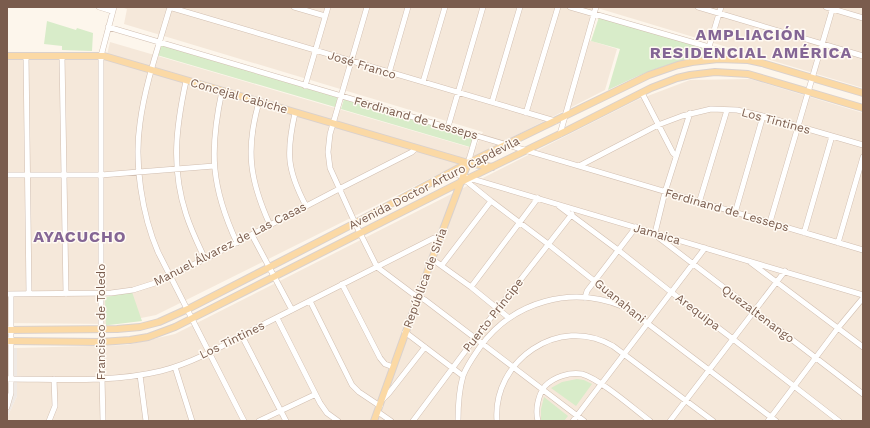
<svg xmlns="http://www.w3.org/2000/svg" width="870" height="428" viewBox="0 0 870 428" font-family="'Work Sans',sans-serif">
<rect width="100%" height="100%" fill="#fdf6ec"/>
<!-- residential -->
<path fill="#f5e8da" d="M121,7h742v81l-269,-81 -9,32 32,10 -12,41 -108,55 -341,170 -45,9 -104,-1v-265l99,1 4,-17 365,107 8,-17 -359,-108 3,-15z
M750,79l113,34v308h-856v-3l10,-22v-48l110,-3 48,-11 462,-234 53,-20z"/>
<!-- industrial -->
<path fill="#efe9e4" d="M7,348h10v48l-10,22z"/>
<!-- green -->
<path fill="#d8ecc9" d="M599,17l115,33 21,7c-52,-2 -81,11 -127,33l12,-41 -29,-8z
M47,21l29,9 1,-2 16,5 -1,18 -30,-1v-4l-18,-2z
M160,45l176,52h2l-3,10 -178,-52z
M344,99l130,37 -4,11 -129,-38z
M132,292l10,29 -33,4h-3l-1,-26 1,-2z
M577,379l7,1 8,4 -16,22 -25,-18 11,-6z
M544,397l24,19 -4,5h-23v-12z"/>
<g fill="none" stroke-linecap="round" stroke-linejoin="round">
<defs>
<path id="minor" d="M99,7l13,4
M169,7l386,114
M170,7c-11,38 -25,77 -30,116 -6,40 2,92 18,129l86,169
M294,7l31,9
M367,7l-37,127 -2,18 2,16 25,55 22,44 36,27 12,6 159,121
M570,7l139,40 33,12
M698,7l165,49
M826,7l37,11
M108,27l755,223
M709,47l12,-40
M26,56l3,238
M62,56l4,238
M389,73l19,-66
M186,81c-10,46 -15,87 0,133 5,16 12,30 19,45
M423,82l22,-75
M305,86l23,-79
M222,91c-13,60 -11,96 15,152
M642,93l31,60 3,3
M259,102c-14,48 -9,79 11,123
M492,102l28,-95
M295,113c-9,40 -8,57 11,93
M526,113l32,-106
M690,113l-25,79 -10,41 3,4 205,157
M448,127l35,-120
M560,134l36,-127
M468,163l8,-27
M579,166l79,-41 24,-9 29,-7 26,1 26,6 100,29
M452,173l411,122
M7,175h94l113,-9
M465,180l26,21 57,43 99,79 129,98
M699,203l28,-93
M559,206l59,44 53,42 62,47 106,82
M735,213l28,-97
M770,222l63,-215
M804,233l28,-97
M252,235l40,75
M838,243l25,-86
M432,259l39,28 38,31
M750,262l113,85
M442,265l49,-64
M342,284l38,74 5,6 8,3
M471,287l67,-89
M7,294l104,-1 22,-3 22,-7 50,-24 134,-70 73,-37 4,-4
M585,298l2,-7 49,-64
M310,301l42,84 7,7 21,14
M277,318l43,85 7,10 11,8
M405,332l58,44
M242,336l44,85
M175,367l17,54
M140,375l6,46
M7,379c51,0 104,4 154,-8 36,-9 72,-31 105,-48 56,-28 112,-57 168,-85h6
M383,399l6,-6 36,-46
M7,407l4,-14v-99
M378,412l13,9
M49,421l6,-15 -1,-27
M103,421l-2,-87v-278l13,-49
M259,421l55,-26
M413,421l62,-83 97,-124
M458,421c0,-15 1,-31 5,-45 4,-11 11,-20 17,-29 33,-46 92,-62 144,-40
M497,421c-5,-60 62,-107 116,-75l100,75
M538,421c-3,-11 0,-26 7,-35 9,-9 24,-14 37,-12 18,5 52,35 68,47
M573,421l132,-173
M670,421l115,-150
M768,421l70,-93 25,-30"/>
<path id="major" d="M7,56h97l364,107 24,4
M7,330l110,-1 23,-2 19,-5 31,-14 165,-85 113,-60 181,-88 29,-10 14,-3 26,-3 30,1 14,3 101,30
M7,341l94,1 29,-2 18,-3 27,-10 290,-147 103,-50 83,-42 26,-10 13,-3 25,-3 33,2 115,34
M374,421l58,-162 36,-96"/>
</defs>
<!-- minor casing -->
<use href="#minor" stroke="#d1beb0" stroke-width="6"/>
<!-- major casing -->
<use href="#major" stroke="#dad1cd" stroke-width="8"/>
<!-- minor -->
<use href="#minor" stroke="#fff" stroke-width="5"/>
<!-- major -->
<use href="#major" stroke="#fbd9a5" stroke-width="6"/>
</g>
<g text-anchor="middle" stroke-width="3" stroke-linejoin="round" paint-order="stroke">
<!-- street labels -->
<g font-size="12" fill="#7a5c4d" stroke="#fffaf3">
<text transform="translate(362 65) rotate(17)" y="4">José Franco</text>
<text transform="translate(239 96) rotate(16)" y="4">Concejal Cabiche</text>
<text transform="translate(416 118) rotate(16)" y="4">Ferdinand de Lesseps</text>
<text transform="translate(776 121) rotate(15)" y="4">Los Tintines</text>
<text transform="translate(434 183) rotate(-27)" y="4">Avenida Doctor Arturo Capdevila</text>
<text transform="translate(727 210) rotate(16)" y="4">Ferdinand de Lesseps</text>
<text transform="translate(657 234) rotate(16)" y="4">Jamaica</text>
<text transform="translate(230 244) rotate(-27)" y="4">Manuel Álvarez de Las Casas</text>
<text transform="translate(425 278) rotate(-70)" y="4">República de Siria</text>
<text transform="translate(620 301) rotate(39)" y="4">Guanahani</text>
<text transform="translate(698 312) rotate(37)" y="4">Arequipa</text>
<text transform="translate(758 314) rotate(37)" y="4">Quezaltenango</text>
<text transform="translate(493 315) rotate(-52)" y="4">Puerto Príncipe</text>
<text transform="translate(101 322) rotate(-90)" y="4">Francisco de Toledo</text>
<text transform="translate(232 340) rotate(-26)" y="4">Los Tintines</text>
</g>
<!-- district labels -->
<g font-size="16" font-weight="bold" letter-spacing="1" fill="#846695" stroke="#fffaf3">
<text x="751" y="40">AMPLIACIÓN<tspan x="751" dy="18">RESIDENCIAL AMÉRICA</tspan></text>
<text x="80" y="242">AYACUCHO</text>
</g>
</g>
<!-- border -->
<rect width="870" height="428" fill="none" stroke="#7a5c4d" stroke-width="16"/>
</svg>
